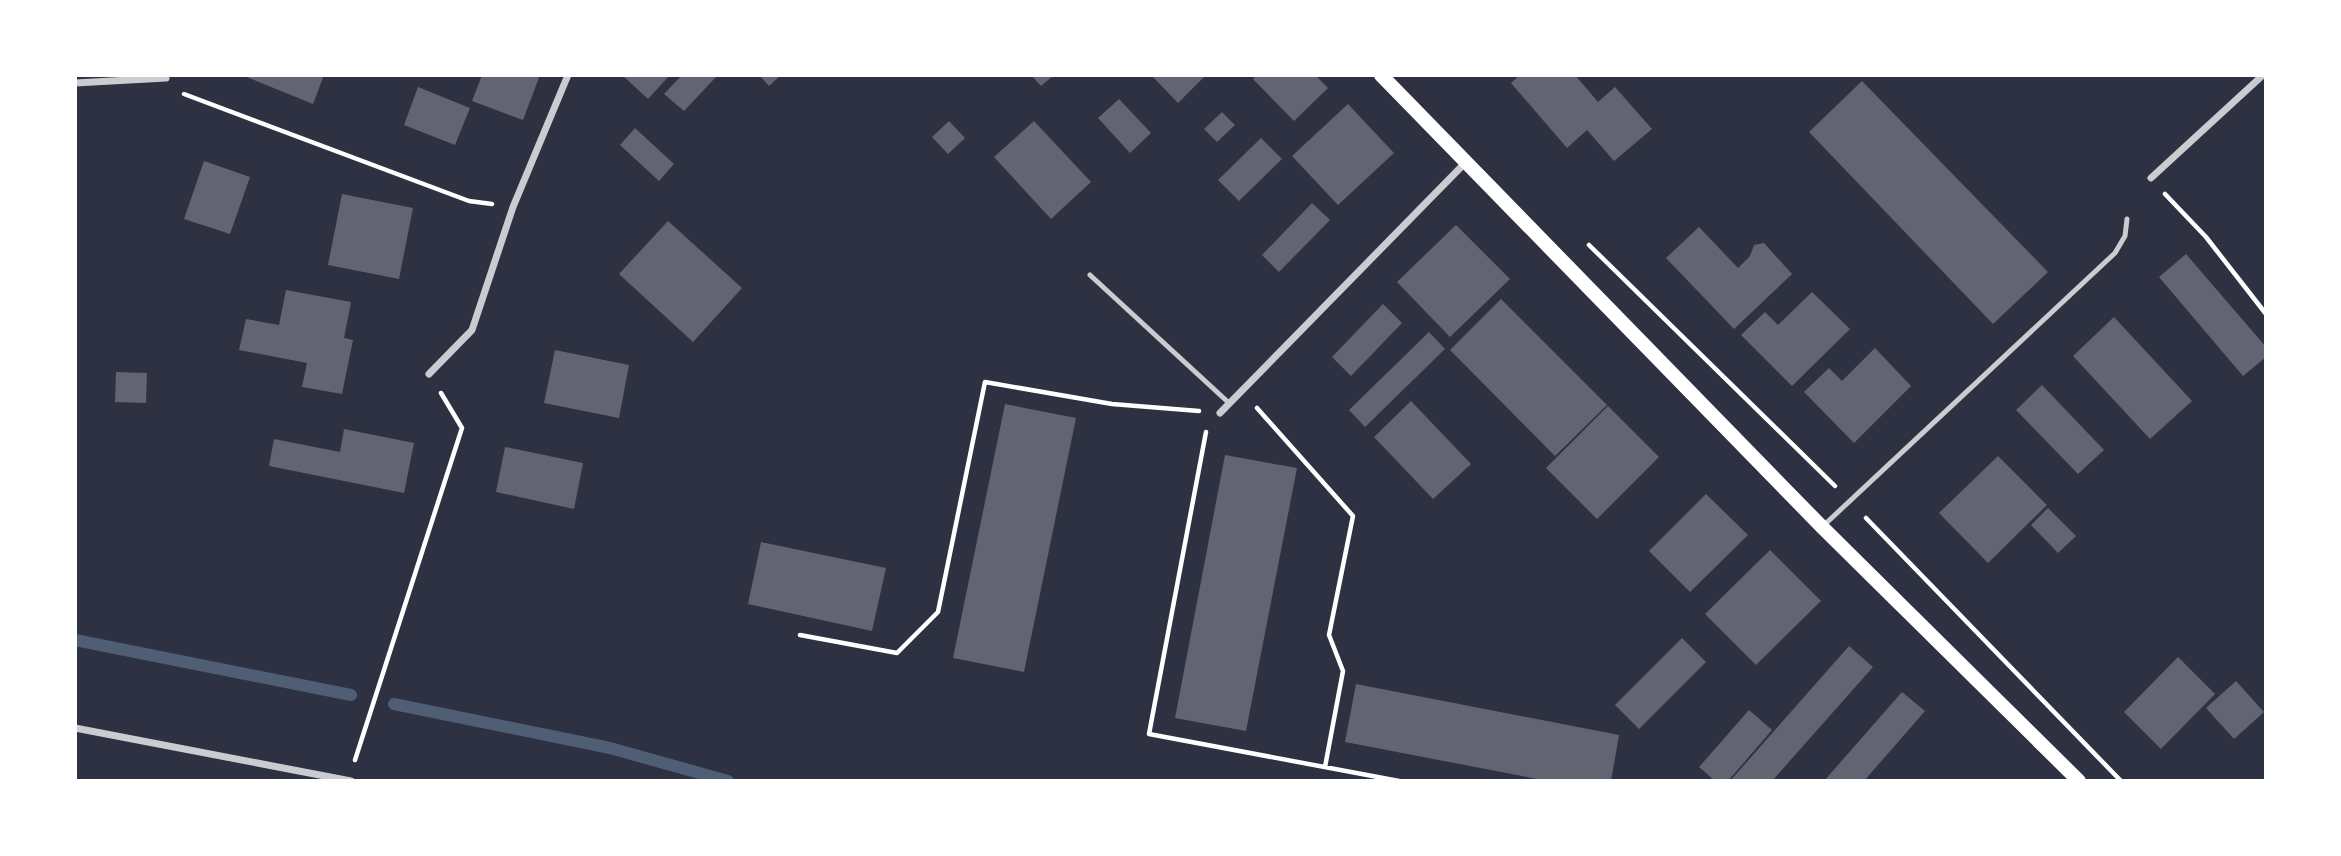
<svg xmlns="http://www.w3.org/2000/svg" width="2341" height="856" viewBox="0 0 2341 856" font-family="Lato,sans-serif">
<rect width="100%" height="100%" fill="#2d3142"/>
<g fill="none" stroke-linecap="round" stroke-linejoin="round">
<!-- stream -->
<path stroke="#4f5d75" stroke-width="12" d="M75,640l276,55
M394,704l216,44 118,33"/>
</g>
<!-- building -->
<path fill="#626471" d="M242,75h82l-11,29z
M482,75h58l-17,45 -51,-19z
M622,75h48l-22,24z
M682,75l34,2 -32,34 -20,-17z
M759,75h22l-12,11z
M1031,75h23l-13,11z
M1151,75h55l-28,28z
M1257,75h58l13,13 -34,33 -41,-42z
M1520,75h55l23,27 17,-15 37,42 -38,32 -27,-31 -20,18 -56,-65z
M1862,81l186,191 -55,52 -184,-192z
M418,87l52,21 -15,37 -51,-20z
M1119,99l32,34 -21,20 -32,-35z
M1348,104l46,49 -56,52 -46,-49z
M1222,112l13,13 -18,17 -13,-13z
M949,121l16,17 -17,16 -16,-17z
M1034,121l57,61 -40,37 -57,-62z
M635,128l39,36 -15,17 -39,-36z
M1261,138l21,21 -43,42 -21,-21z
M204,161l46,16 -20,57 -46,-15z
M342,194l71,14 -14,71 -71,-14z
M1312,203l18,17 -51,52 -17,-17z
M668,221l74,67 -49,54 -74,-68z
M1456,225l54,54 -60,58 -53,-55z
M1699,227l39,41 12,-12 4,-11 10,-2 28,31 -58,55 -68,-71z
M2186,254l80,93v10l-23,19 -84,-99z
M286,290l65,12 -7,36 9,2 -11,54 -40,-7 5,-24 -68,-13 7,-31 33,6z
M1812,292l38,37 -58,57 -51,-51 24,-23 13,13z
M1501,299l106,106 -52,51 -105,-106z
M1383,304l19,19 -51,53 -19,-19z
M2114,317l78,84 -42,38 -77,-83z
M1429,332l16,17 -80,78 -16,-17z
M1875,348l36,38 -57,57 -50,-51 25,-24 13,13z
M555,350l74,15 -10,53 -75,-15z
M116,372l31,1 -1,30 -31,-1z
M2042,385l62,65 -26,24 -62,-64z
M1411,401l60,63 -38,35 -59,-62z
M1005,404l71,14 -52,254 -71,-14z
M1608,406l51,51 -62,62 -51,-51z
M344,429l70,14 -10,50 -135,-27 5,-27 66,13z
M505,447l78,16 -9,46 -78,-17z
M1225,455l72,13 -51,263 -71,-13z
M1998,456l49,49 -59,58 -49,-50z
M1706,494l42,41 -58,57 -41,-41z
M2048,508l28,28 -18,17 -27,-28z
M761,542l125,26 -14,63 -124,-27z
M1770,550l51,51 -65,64 -51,-51z
M1682,638l24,24 -67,67 -24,-24z
M1849,646l24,21 -101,114h-42z
M2178,657l37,37 -54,55 -37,-37z
M2236,681l28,31 -30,27 -28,-31z
M1356,684l263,51 -8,46h-63l-203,-39z
M1902,692l23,19 -61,70h-40z
M1749,710l23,20 -44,51h-13l-16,-14z"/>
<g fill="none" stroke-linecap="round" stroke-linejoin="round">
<!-- path -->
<path stroke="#fff" stroke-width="4.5" d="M184,94l285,107 23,3
M2165,194l41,43 60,77
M1589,245l246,241
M1257,408l96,108 -24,119 14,36 -18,96
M1206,432l-57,302 250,47
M1866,518l255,263
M800,635l97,18 41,-41 47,-230 127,22 87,7
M355,760l107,-332 -21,-35"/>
<!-- service -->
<path stroke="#caccd0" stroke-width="5" d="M1090,275l139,128
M1822,527l293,-274 10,-17 2,-17"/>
<!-- minor -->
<path stroke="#caccd0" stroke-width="7" d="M75,83l91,-5
M2151,178l112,-103
M429,374l43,-44 41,-123 55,-132
M1220,413l245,-250
M75,728l276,53"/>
<!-- secondary -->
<path stroke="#fff" stroke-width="14" d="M1381,75l441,452 257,254"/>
</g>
<!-- border -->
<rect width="2341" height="856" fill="none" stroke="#ffffff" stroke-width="154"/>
</svg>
